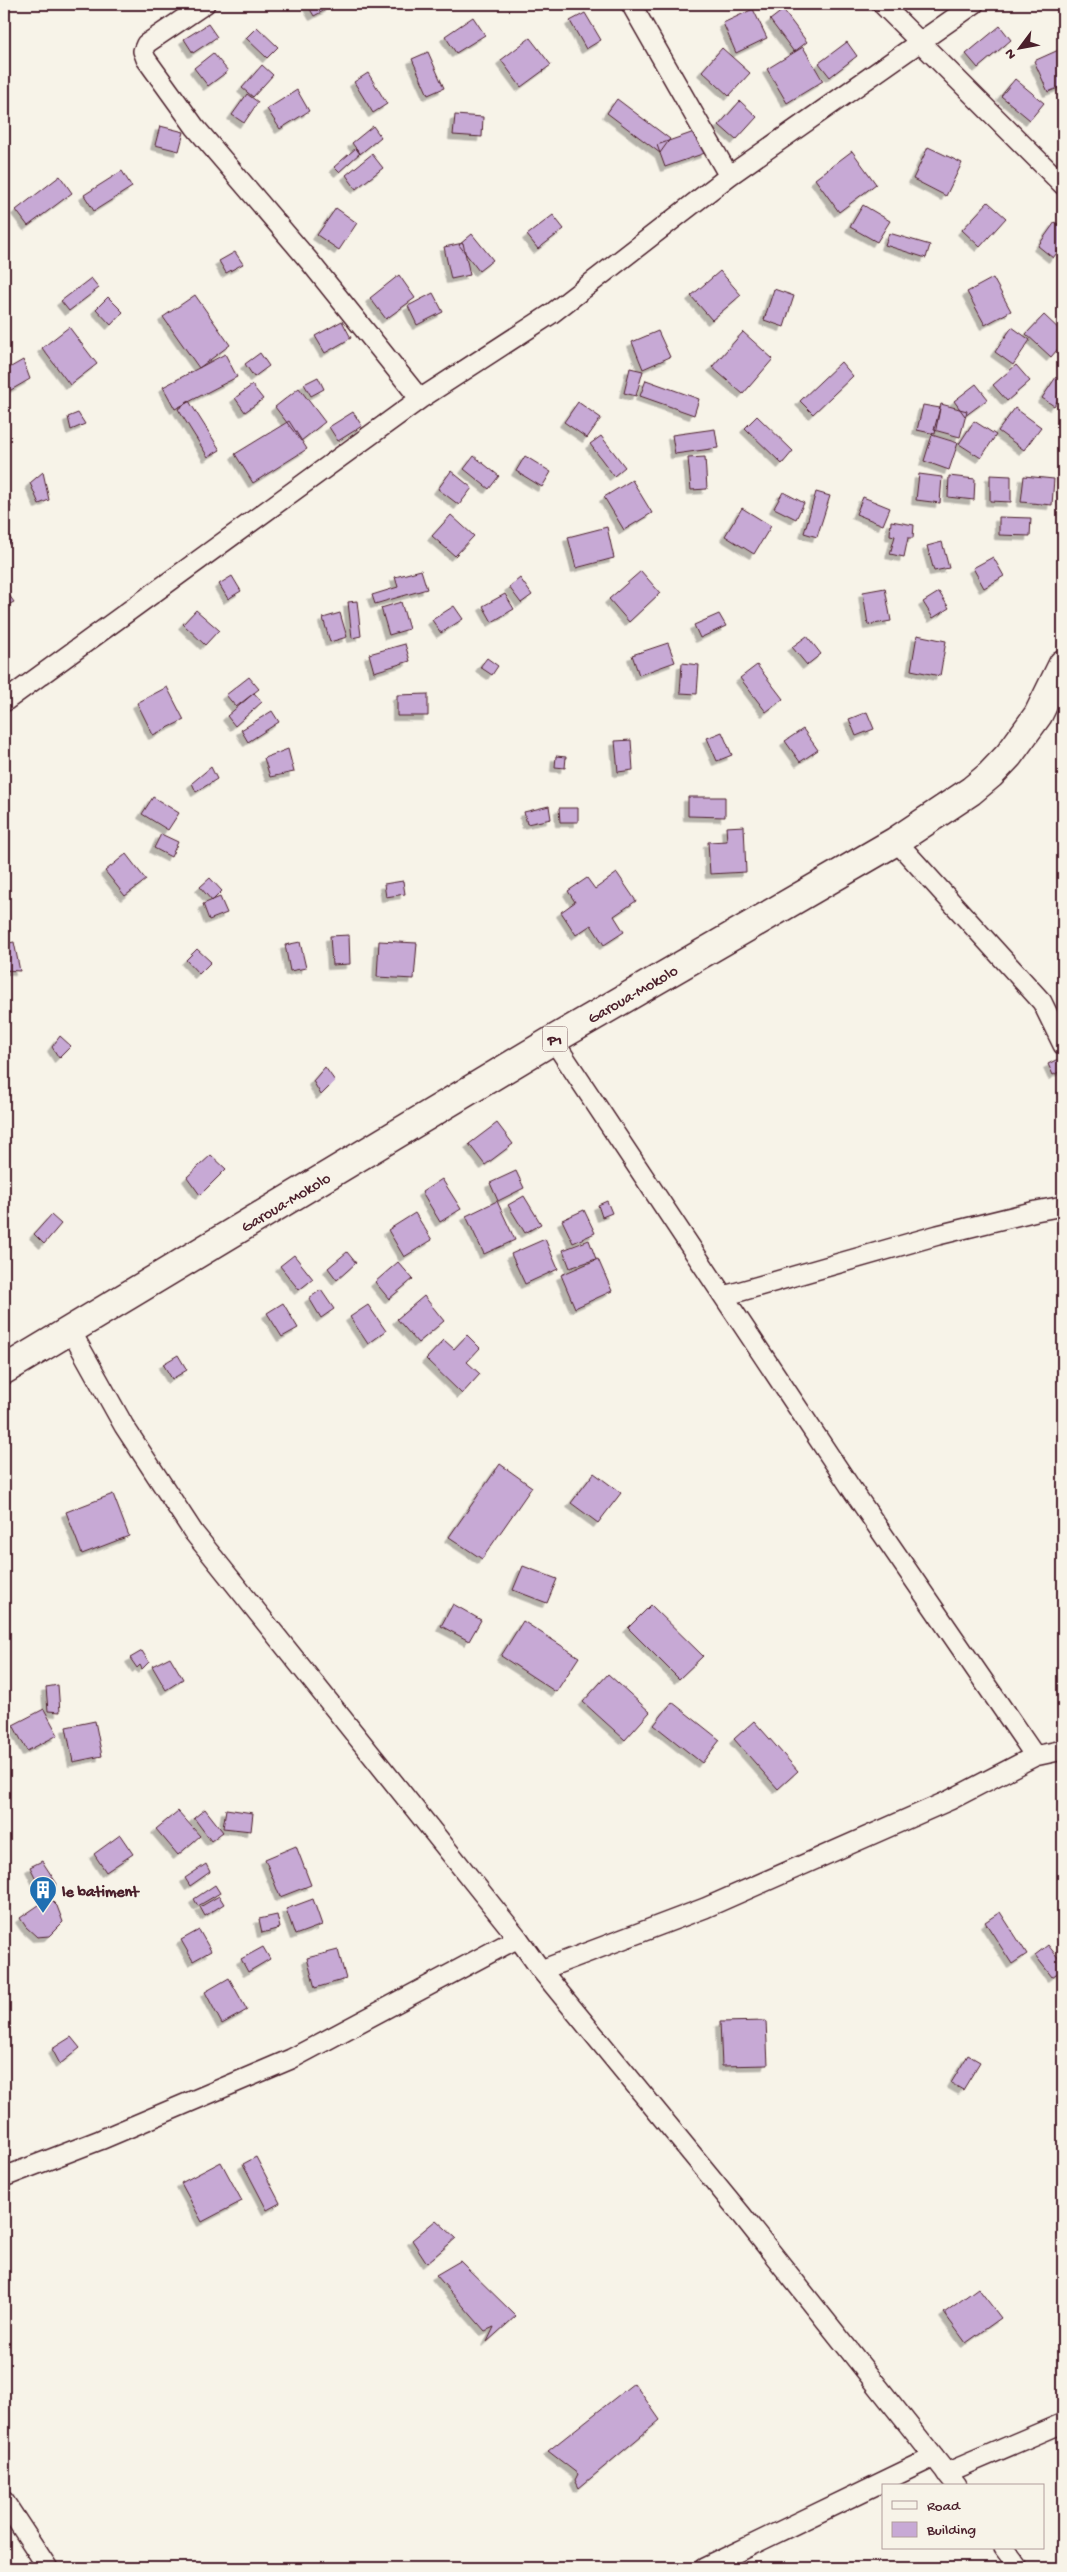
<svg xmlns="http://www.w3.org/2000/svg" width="1067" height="2572" viewBox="0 0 1067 2572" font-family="'Gochi Hand',sans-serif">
<defs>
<filter id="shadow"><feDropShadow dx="-4.5" dy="4.5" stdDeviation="0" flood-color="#0004"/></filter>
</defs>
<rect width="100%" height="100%" fill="#f7f3e8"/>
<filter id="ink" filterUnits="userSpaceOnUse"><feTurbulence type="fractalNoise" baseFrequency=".02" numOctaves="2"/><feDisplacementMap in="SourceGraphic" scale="10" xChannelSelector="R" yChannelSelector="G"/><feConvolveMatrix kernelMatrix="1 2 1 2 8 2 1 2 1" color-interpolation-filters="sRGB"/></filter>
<g filter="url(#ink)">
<!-- building -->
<path fill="#c7a9d5" stroke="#4a1f2b" filter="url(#shadow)" d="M307,4h20l2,4 -15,8z
M753,9l14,29 -31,15 -13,-30z
M783,10l24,32 -13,10 -24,-32z
M585,13l16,27 -15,9 -16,-28z
M473,17l12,18 -29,18 -11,-17z
M208,24l9,13 -24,16 -9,-14z
M1000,26l11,14 -33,28 -12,-14z
M257,27l21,20 -11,11 -21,-20z
M530,38l21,27 -30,22 -20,-27z
M847,42l10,14 -27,21 -11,-14z
M803,47l20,34 -36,22 -20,-34z
M722,48l28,25 -21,23 -27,-25z
M1063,48v38l-15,6 -14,-31z
M428,52l16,36 -16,7 -16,-36z
M213,53l15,18 -20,15 -14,-18z
M262,65l11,10 -20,22 -11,-9z
M368,73l19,31 -14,9 -19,-31z
M1015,79l29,24 -14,17 -29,-24z
M297,90l12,21 -29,18 -13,-20z
M247,94l11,8 -14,21 -12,-8z
M617,99l53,40 -10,14 -53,-40z
M740,101l17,16 -21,23 -17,-15z
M455,115l28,2 -1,20 -29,-2z
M160,126l24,6 -5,19 -24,-6z
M373,126l8,11 -21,17 -8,-11z
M697,131l8,22 -40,14 -8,-22z
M928,147l34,16 -16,33 -33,-17z
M356,148l4,5 -21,19 -5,-5z
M852,151l24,33 -37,28 -24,-33z
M372,154l11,14 -27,21 -10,-14z
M122,171l10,16 -38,24 -10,-16z
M60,176l12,17 -44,33 -12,-16z
M988,202l18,16 -26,29 -18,-17z
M863,205l27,16 -13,21 -27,-15z
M336,208l21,15 -18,27 -22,-15z
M553,215l11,14 -26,20 -11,-14z
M1055,222l8,6v17l-10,13 -15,-12z
M889,233l41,12 -4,13 -41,-13z
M472,234l21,26 -14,11 -20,-26z
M463,243l7,32 -19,4 -7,-32z
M235,252l8,12 -17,9 -7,-12z
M720,271l21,24 -29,25 -21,-24z
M399,275l16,23 -29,21 -16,-21z
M91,278l8,10 -30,23 -8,-10z
M993,278l18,33 -26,14 -18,-33z
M774,289l20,7 -10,31 -20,-7z
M433,293l10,19 -26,13 -9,-19z
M195,295l35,50 -31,23 -36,-51z
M108,297l15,15 -12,13 -15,-16z
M1044,315l19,18v10l-12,14 -25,-23z
M342,321l9,17 -26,15 -10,-17z
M69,327l28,37 -27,21 -28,-37z
M1012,327l18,13 -17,25 -18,-13z
M658,331l12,26 -27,12 -11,-27z
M743,332l30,27 -30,35 -31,-27z
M260,353l9,13 -15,11 -9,-13z
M225,354l12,23 -62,32 -12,-22z
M23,360l7,19 -26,15v-23z
M841,362l12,14 -40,38 -13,-13z
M1016,365l14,16 -23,20 -14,-16z
M630,368l13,3 -7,25 -12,-3z
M318,377l6,12 -13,7 -7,-12z
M1056,377l7,6v10l-9,13 -12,-8z
M646,380l53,19 -5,16 -54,-19z
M976,384l12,15 -23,17 -11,-15z
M252,385l11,14 -18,13 -10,-14z
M299,388l26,34 -24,19 -26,-34z
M189,401l31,49 -12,7 -30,-48z
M578,402l23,16 -14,20 -23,-16z
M941,404l26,7 -7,26 -26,-7z
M923,405l17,3 -5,26 -18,-4z
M1015,408l26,19 -17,23 -26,-19z
M353,412l9,14 -24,15 -9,-14z
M78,413l7,11 -14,6 -3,-13z
M757,416l36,35 -11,13 -37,-36z
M289,421l18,28 -54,34 -18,-29z
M974,421l22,14 -15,23 -22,-14z
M715,429l3,19 -43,6 -3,-19z
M932,435l26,8 -9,27 -25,-9z
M601,436l24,31 -11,9 -24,-32z
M474,456l25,20 -10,13 -25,-20z
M525,456l26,16 -9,15 -26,-16z
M705,457l2,32 -16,1 -3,-32z
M451,471l21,17 -13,17 -21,-16z
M43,472l6,28 -10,4 -9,-21z
M919,474l23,3 -2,26 -24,-3z
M990,475l21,1v26l-21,-1z
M949,476l26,3 -1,21 -26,-3z
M1024,476l30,3 -2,26 -31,-3z
M632,480l20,33 -28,17 -20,-33z
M783,492l21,11 -8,16 -22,-11z
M816,492l14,4 -13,41 -13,-4z
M863,497l27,11 -7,17 -27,-11z
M4,501l7,5 -7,12z
M742,508l29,18 -17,28 -29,-18z
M451,515l23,21 -19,20 -23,-20z
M999,517l32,1 -1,18 -31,-1z
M891,521l23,4 -1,13h-5l-4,19 -14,-3 5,-18 -5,-1z
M607,527l7,31 -38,10 -8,-31z
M4,532l7,10 -7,5z
M942,542l7,26 -15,3 -7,-25z
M993,557l11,19 -20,12 -11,-20z
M421,570l6,19 -52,15 -3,-9 26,-8 -3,-10z
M641,571l19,22 -31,29 -20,-23z
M232,576l9,15 -13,8 -9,-15z
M520,578l12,17 -11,8 -12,-16z
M4,588l10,14 -10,5z
M885,588l6,33 -23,4 -5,-33z
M939,592l10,16 -16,10 -10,-16z
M505,594l9,15 -22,13 -9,-16z
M357,601l4,35 -9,2 -4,-36z
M401,602l8,27 -20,6 -8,-27z
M454,606l9,13 -22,14 -9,-13z
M196,610l23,20 -14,15 -22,-21z
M340,613l7,24 -17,5 -7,-24z
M719,614l7,12 -26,12 -6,-13z
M917,635l29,6 -6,35 -29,-6z
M807,636l14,18 -14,11 -15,-18z
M668,643l7,19 -36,13 -7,-20z
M405,644l5,17 -36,11 -5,-18z
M487,658l11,8 -6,9 -12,-8z
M682,663l17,2 -2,29 -17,-1z
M757,665l26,34 -17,13 -26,-34z
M249,677l10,12 -23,18 -10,-12z
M167,687l17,33 -31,15 -16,-32z
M254,693l8,9 -27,24 -8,-10z
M428,694v22h-31v-21z
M272,711l7,11 -31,20 -7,-12z
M867,712l7,17 -18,7 -7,-17z
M803,729l15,21 -18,12 -15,-21z
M722,732l10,23 -15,6 -10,-23z
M631,740l2,30 -15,2 -3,-31z
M288,749l6,23 -24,5 -6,-19z
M556,756l10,1 -1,11 -10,-1z
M211,767l6,12 -21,13 -4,-9z
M153,797l26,16 -11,17 -26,-16z
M688,797h37v20l-37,-1z
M549,806l2,13 -24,5 -3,-12z
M559,808h19v14h-18z
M744,826l2,46 -36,2 -2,-32 19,-1 -1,-14z
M161,834l17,8 -7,15 -17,-9z
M126,854l20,26 -21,16 -20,-25z
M617,873l19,28 -22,15 10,16 -20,13 -13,-20 -15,10 -15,-23 14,-10 -7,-11 19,-13 8,11z
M210,878l12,13 -10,10 -12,-14z
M403,881l2,13 -19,3 -2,-13z
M220,897l7,16 -18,7 -6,-16z
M349,935l1,29 -18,1 -2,-29z
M379,941l38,2 -3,36 -37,-2z
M14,942l6,29 -16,-1v-26z
M300,942l6,26 -16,3 -5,-26z
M197,949l14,13 -12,12 -13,-14z
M60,1036l11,10 -12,12 -7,-11z
M1058,1059l5,11 -10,5 -5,-11z
M325,1067l10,14 -14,14 -8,-14z
M497,1123l16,21 -28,21 -16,-21z
M211,1155l15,14 -26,26 -13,-18z
M516,1171l8,17 -26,13 -8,-18z
M442,1179l19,30 -21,13 -18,-30z
M524,1196l17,28 -16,9 -17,-28z
M497,1201l18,39 -31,14 -18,-38z
M607,1201l5,12 -10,4 -4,-12z
M584,1210l11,23 -22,10 -11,-23z
M415,1213l17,27 -28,17 -16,-27z
M51,1215l10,9 -17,20 -10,-10z
M545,1239l13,30 -33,15 -14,-30z
M589,1240l7,19 -26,9 -7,-18z
M347,1252l9,11 -19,17 -9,-12z
M294,1255l19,24 -14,11 -19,-24z
M598,1259l14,32 -37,17 -14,-33z
M398,1262l15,17 -24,20 -14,-17z
M321,1290l13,19 -13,9 -12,-20z
M424,1296l20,25 -26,22 -21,-24z
M283,1303l15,25 -16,9 -15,-24z
M368,1305l18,26 -18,13 -18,-27z
M467,1335l13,13 -13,14 13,12 -18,20 -36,-35 18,-19 10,9z
M178,1355l9,15 -15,9 -9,-15z
M500,1464l32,23 -50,72 -33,-22z
M594,1473l27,20 -23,30 -27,-20z
M113,1494l16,42 -47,18 -16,-42z
M523,1566l34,13 -10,24 -34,-13z
M453,1604l28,16 -12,21 -28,-15z
M651,1605l52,51 -24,23 -51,-51z
M523,1621l56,36 -23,35 -55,-36z
M142,1651l7,11 -7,7 -2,-4 -3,3 -7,-10z
M170,1657l13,22 -17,11 -14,-24z
M608,1674l42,38 -25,28 -42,-38z
M58,1685l2,27 -12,-1 -2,-24z
M672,1702l48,38 -18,23 -48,-38z
M44,1709l14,26 -31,16 -14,-26z
M95,1721l7,35 -29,6 -7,-35z
M754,1721l44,50 -20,18 -44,-50z
M205,1809l18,23 -12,9 -17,-23z
M226,1809l27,4 -2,18 -28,-3z
M178,1811l22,25 -22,19 -22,-26z
M120,1835l13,19 -27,18 -12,-18z
M296,1846l15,39 -31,12 -15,-38z
M42,1861l15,23 -7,8 -7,1 -13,-26z
M206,1864l4,8 -20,14 -5,-8z
M215,1885l5,8 -22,13 -4,-7z
M219,1896l5,8 -19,12 -5,-9z
M49,1898l8,8 6,16 -14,14 -12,1 -11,-10 -6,-9z
M313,1899l9,26 -27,10 -9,-26z
M1000,1912l27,42 -15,10 -27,-42z
M277,1915l3,13 -18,5 -3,-14z
M199,1930l12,21 -18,10 -12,-21z
M1048,1945l15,19v5l-11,8 -17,-22z
M263,1947l7,12 -22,13 -7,-13z
M338,1950l8,29 -31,9 -8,-30z
M229,1978l18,32 -25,14 -17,-32z
M766,2021l2,44 -46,1 -2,-44z
M71,2037l9,11 -20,16 -8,-15z
M968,2055l12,7 -17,28 -12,-7z
M4,2122l6,14 -6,3z
M256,2157l24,46 -13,7 -24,-46z
M221,2162l21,39 -40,21 -21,-39z
M436,2220l20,18 -29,25 -15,-23z
M460,2261l56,55 -29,26 7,-15 -9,4 -49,-56z
M978,2288l23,30 -35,25 -22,-30z
M634,2383l26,37 -81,68 -4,-8 3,-6 -30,-23z"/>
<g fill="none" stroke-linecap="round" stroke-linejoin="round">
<defs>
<path id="street" d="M205,4l-59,40 -3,7 3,8 49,68 115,135 110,137
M631,4l98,172
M882,4l181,181
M4,702l416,-303 131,-85 178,-138 245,-172
M896,841l146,161 21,43
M553,1040l298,448 184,268
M724,1296l214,-61 98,-24 27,-5
M71,1331l53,95 70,107 324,405 23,32 200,244 216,272
M541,1970l164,-62 245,-108 85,-44 28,-6
M4,2177l96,-37 191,-81 227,-121
M946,2473l117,-50
M4,2501l44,67
M1004,2548l15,20
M704,2568l230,-111"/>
<path id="primary" d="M4,1370l549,-330 343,-199 75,-50 19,-16 19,-20 29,-40 25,-51"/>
</defs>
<!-- street casing -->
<use href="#street" stroke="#4a1f2b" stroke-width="22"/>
<!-- primary casing -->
<use href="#primary" stroke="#4a1f2b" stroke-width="31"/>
<!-- street -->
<use href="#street" stroke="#f7f3e8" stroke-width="19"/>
<!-- primary -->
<use href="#primary" stroke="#f7f3e8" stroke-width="28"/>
</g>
</g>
<!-- icons -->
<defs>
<symbol id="building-pin" viewBox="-11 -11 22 30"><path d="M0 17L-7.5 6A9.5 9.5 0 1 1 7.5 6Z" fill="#1f6fb2" stroke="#f7f3e8"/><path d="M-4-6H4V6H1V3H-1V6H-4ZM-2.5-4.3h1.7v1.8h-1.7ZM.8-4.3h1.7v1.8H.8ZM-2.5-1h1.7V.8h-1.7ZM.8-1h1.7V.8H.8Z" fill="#fff"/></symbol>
</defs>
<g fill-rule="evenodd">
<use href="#building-pin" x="27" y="1874" width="32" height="43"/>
</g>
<g text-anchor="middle" stroke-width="4.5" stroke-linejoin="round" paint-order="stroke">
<!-- shield labels -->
<rect fill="#f7f3e8" stroke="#7e5f64" stroke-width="1" x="542.5" y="1026.5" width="25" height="25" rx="4"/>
<g font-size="15" font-weight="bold" fill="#4a1f2b">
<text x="555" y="1044">P1</text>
</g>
<!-- street labels -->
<g font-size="16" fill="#4a1f2b" stroke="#f7f3e8">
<text transform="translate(632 993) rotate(-30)" y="6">Garoua-Mokolo</text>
<text transform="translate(285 1201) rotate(-31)" y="6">Garoua-Mokolo</text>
</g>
<!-- poi labels -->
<g font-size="16" font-weight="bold" fill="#4a1f2b" stroke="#f7f3e8" text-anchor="start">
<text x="62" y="1896">le batiment</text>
</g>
</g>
<!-- margin -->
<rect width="1067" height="2572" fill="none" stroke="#f7f3e8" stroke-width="20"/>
<rect x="10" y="10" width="1047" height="2552" fill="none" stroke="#4a1f2b" stroke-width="2" filter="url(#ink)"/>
<!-- legend -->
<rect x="882" y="2484" width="162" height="65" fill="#f7f3e8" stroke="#b29e9c"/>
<rect x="892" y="2501" width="25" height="8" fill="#f7f3e8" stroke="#b29e9c"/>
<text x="927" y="2510" font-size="15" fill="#4a1f2b">Road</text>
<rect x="892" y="2522" width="25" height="15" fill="#c7a9d5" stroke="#b29e9c"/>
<text x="927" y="2534" font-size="15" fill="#4a1f2b">Building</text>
<!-- north arrow -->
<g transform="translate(1020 48) rotate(238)" stroke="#f7f3e8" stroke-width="4" paint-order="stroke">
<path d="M0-4L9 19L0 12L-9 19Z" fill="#4a1f2b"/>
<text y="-8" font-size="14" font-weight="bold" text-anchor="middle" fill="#4a1f2b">N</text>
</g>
</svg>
